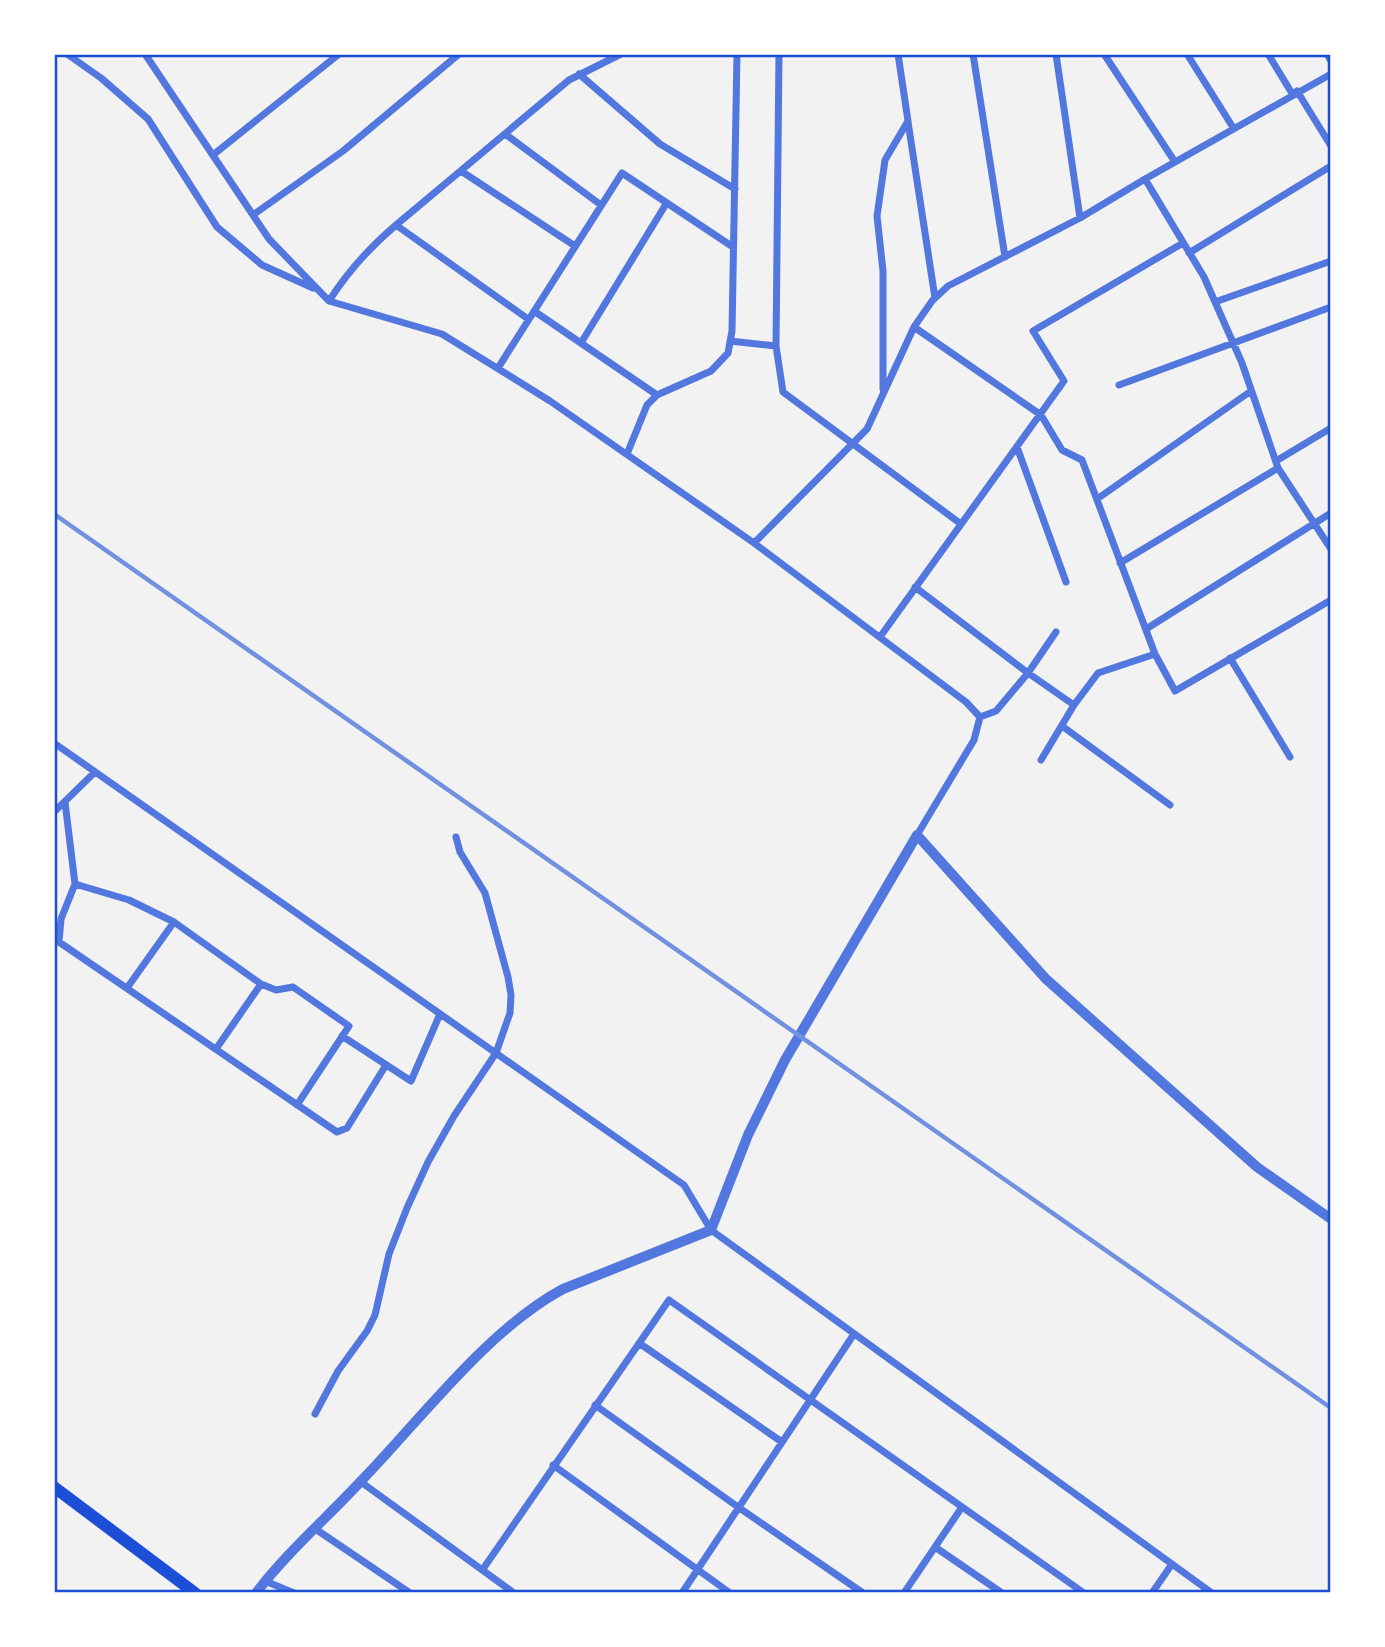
<svg xmlns="http://www.w3.org/2000/svg" width="1385" height="1647" viewBox="0 0 1385 1647" font-family="'Fira Sans',sans-serif">
<rect width="100%" height="100%" fill="#f2f2f2"/>
<g fill="none" stroke-linecap="round" stroke-linejoin="round">
<!-- minor -->
<path stroke="#5277de" stroke-width="7" d="M67,54l34,24 47,41 69,108 45,38 51,23
M145,54l124,185 60,62 113,33 108,67 204,142 212,159 14,15 -6,23 -57,95
M779,54l-3,292 7,46 178,132
M973,54l32,203
M1056,54l24,164
M1104,54l71,108
M1187,54l47,75
M1268,54l25,41
M1327,54l4,7
M579,74l81,70 75,45
M1297,91l34,55
M908,122l27,176
M505,134l96,71
M213,155l126,-101
M461,171l114,75
M1145,179l59,98 38,86 36,105 53,81
M253,215l90,-64 116,-97
M396,225l132,94
M1189,253l142,-87
M329,301c19,-30 40,-53 67,-76l173,-145 52,-26
M1215,302l116,-41
M534,311l123,84
M914,327l127,88 21,35 20,10 73,194 20,37 156,-91
M730,341l46,5
M581,343l85,-139
M498,368l124,-195 111,74
M1119,385l212,-78
M883,389v-118l-6,-55 8,-56 23,-39 -10,-67
M1017,447l49,135
M627,454l20,-49 10,-10 54,-24 17,-18 4,-22 5,-277
M1276,461l55,-33
M1097,499l154,-108
M754,543l113,-114 47,-102 18,-26 16,-15 132,-68 65,-39 186,-105
M1120,563l158,-95
M915,587l113,86 28,-41
M1146,629l185,-116
M880,637l184,-256 -31,-50 150,-88
M1230,658l60,99
M980,717l16,-6 32,-38 46,32
M1062,726l108,79
M54,743l630,442 27,45 501,363
M1041,760l33,-55 24,-32 57,-19
M65,802l10,82 -14,35 -2,23 278,190 10,-4 39,-63
M54,812l41,-40
M75,884l54,16 45,22 87,62 15,6 17,-3 56,39 -52,79
M127,988l47,-66
M342,1036l69,45 29,-67
M216,1049l45,-65
M639,1343l143,99
M595,1405l143,102 125,86
M315,1414l23,-43 29,-40 8,-16 14,-61 18,-46 21,-46 26,-46 42,-63 14,-40 1,-18 -3,-18 -23,-84 -25,-41 -4,-15
M553,1465l177,128
M361,1482l153,111
M314,1528l96,65
M935,1547l67,46
M483,1569l186,-269 415,293
M265,1581l29,12
M682,1593l172,-259
M904,1593l58,-86
M1152,1593l20,-29"/>
<!-- tertiary -->
<path stroke="#5277de" stroke-width="10" d="M256,1593c32,-42 71,-75 106,-113 60,-62 125,-150 201,-191l148,-59 37,-95 37,-75 132,-225 129,144 211,188 74,52"/>
<!-- secondary -->
<path stroke="#1d4ed8" stroke-width="12" d="M54,1487l141,106"/>
<!-- rail -->
<path stroke="#7290e2" stroke-width="4.5" d="M54,514l1277,894"/>
</g>
<!-- border -->
<rect width="1385" height="1647" fill="none" stroke="#ffffff" stroke-width="112"/>
<rect x="56" y="56" width="1273" height="1535" fill="none" stroke="#1d4ed8" stroke-width="2.5"/>
</svg>
